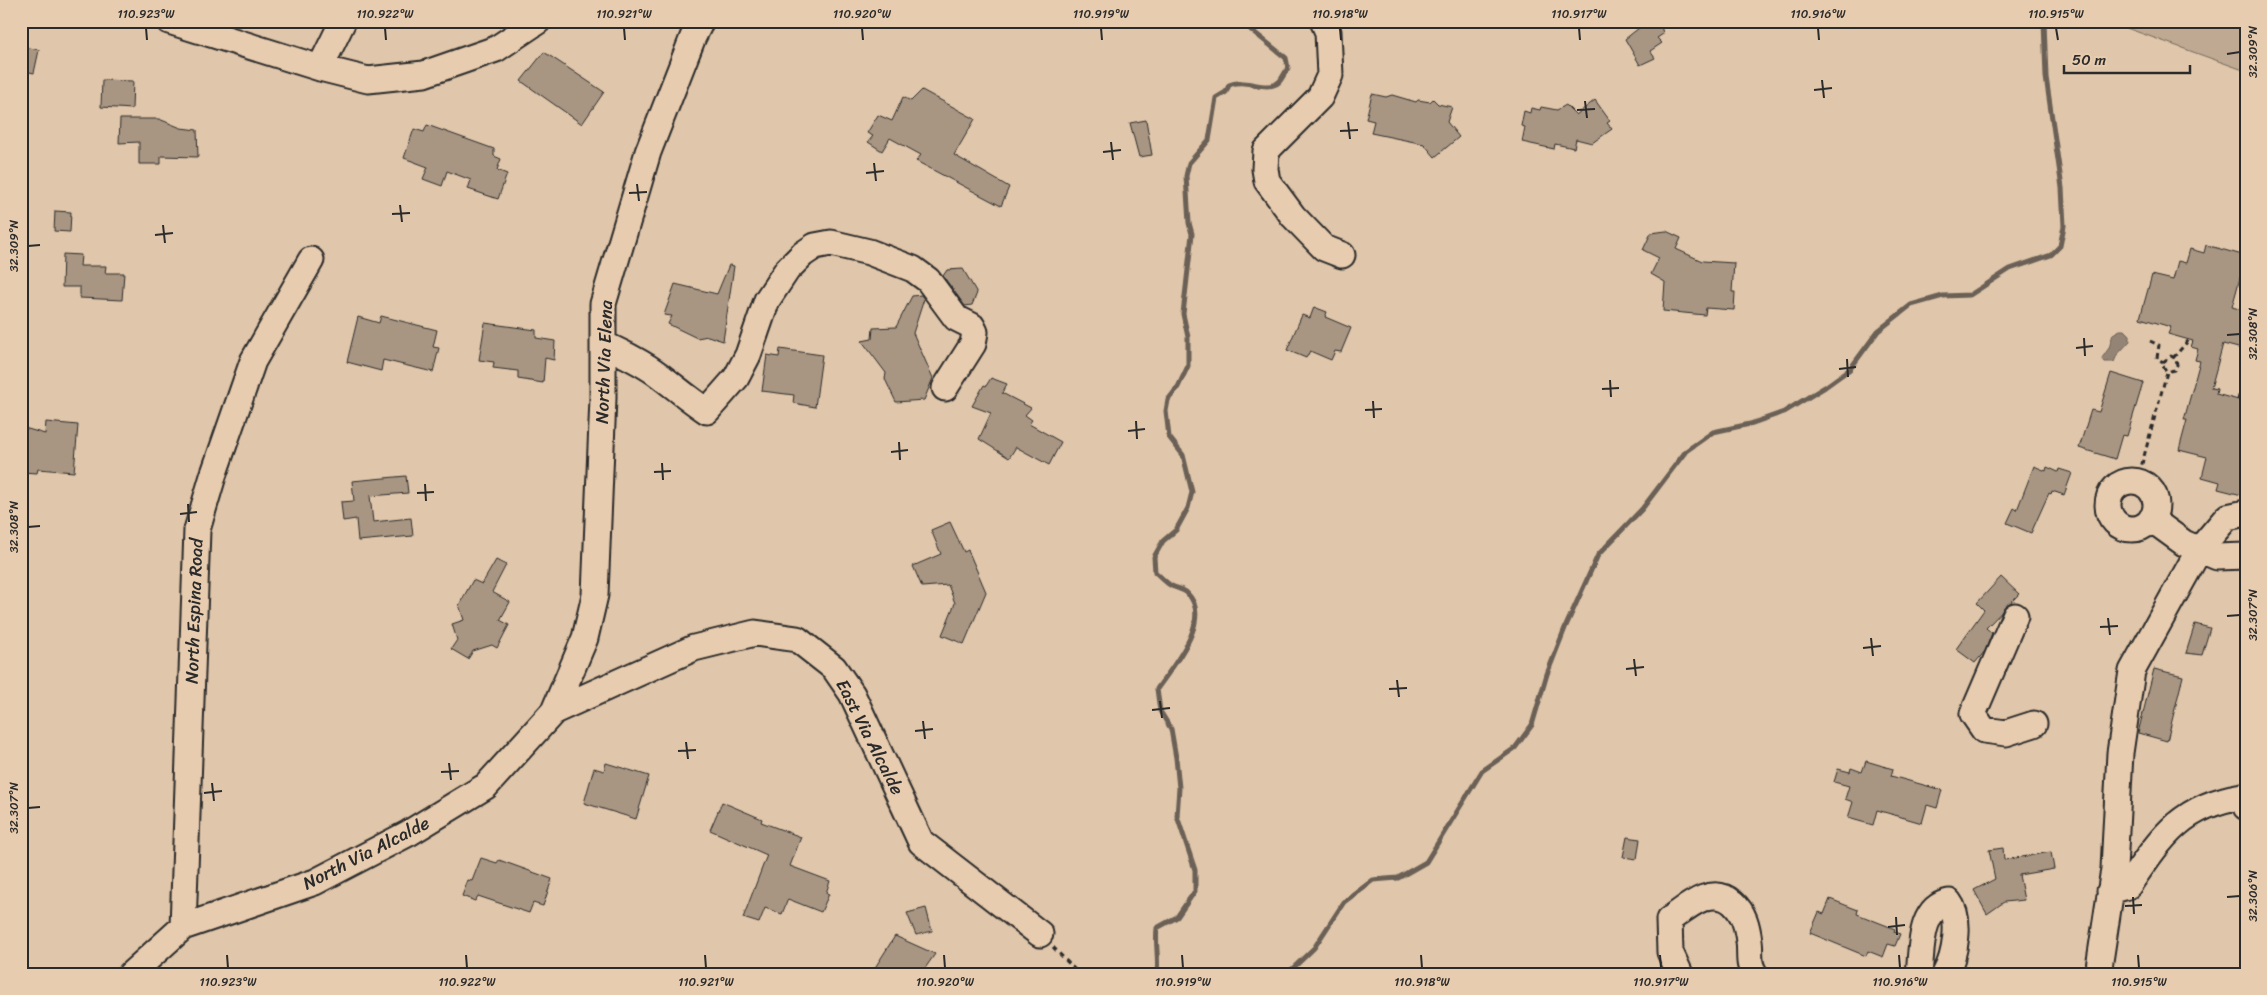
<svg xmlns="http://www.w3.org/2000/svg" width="2267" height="995" viewBox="0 0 2267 995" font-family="Sriracha,sans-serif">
<rect width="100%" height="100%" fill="#e0c6aa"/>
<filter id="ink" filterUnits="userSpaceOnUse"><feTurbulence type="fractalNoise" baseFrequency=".02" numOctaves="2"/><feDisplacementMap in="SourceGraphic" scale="10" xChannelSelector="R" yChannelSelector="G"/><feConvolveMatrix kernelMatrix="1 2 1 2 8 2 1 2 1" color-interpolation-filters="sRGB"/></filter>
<g filter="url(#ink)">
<!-- green -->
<path fill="#bfa992" stroke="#756a5e" d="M2107,21h139v50z"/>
<!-- water -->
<path fill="#948474" stroke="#6a6057" d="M2120,330h5l5,5v6l-13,14 -3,7h-9l-3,-4 7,-10 4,-14z"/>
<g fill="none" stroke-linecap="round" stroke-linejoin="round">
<!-- stream -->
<path stroke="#6a6057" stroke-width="5" d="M1157,974c2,-16 -2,-30 0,-46l20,-11 18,-26v-21l-18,-54 2,-28 -3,-30 -5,-29 -11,-18 -3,-22c15,-22 57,-70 30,-96 -4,-4 -13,-5 -17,-8 -6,-4 -10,-9 -15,-13l-1,-15 9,-16 13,-11 12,-22 4,-16 -9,-37 -14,-18 -3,-26 2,-11 10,-13 10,-21v-29l-5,-23 9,-80 -3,-11 -3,-47 3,-13 20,-23 7,-42 10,-6 3,-7c16,-8 37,8 50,-3 3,-3 6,-10 9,-14l-2,-10 -36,-29 -5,-8
M1287,974l27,-26 30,-46 29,-22 25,-2 28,-16 56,-91 33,-23 17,-23 15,-51 18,-46 33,-73 44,-46 44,-58 27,-19 37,-8 34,-12 41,-25 25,-18 28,-38 33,-26 32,-9 27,-1 40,-26 41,-14 9,-9 4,-20 -2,-38 -16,-111 -2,-56"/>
</g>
<!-- building -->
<path fill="#a89683" stroke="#2b2b2b" d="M1648,21h12l3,13 -6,4 5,5 -12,8 5,7 -15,7 -15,-26z
M21,46l18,4 -5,23 -13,-3z
M544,52l60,40 -22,32 -61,-43z
M102,80l31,1 -1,28 -31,-2z
M922,90l53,29 -21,36 55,32 -8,19 -85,-45 5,-6 -31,-17 -8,13 -14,-9 5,-6 -6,-3 11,-18 14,6 11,-24 8,4z
M1372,94l14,3 6,-2 24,7 2,-2 12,2 3,-3 5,5 14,3 -5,15 12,15 -24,20 -11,-13 -53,-11 3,-12 -8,-2z
M1595,100l15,21 -3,2 5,6 -20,14 -16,-4 -2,9 -19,-4 -1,5 -32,-7 3,-15 -4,-1 3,-15 6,2 1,-5 9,2 1,-3 16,3 9,-5 10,10z
M120,119h39l22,9 16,2 1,27 -37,-1v8h-22v-22l-20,1z
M1146,120l6,35 -13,2 -9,-34z
M427,125l67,24v7l7,3 -4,11 10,4 -9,25 -30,-10 3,-9 -24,-9 -5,15 -19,-7 5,-12 -24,-9 10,-29 10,3z
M55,211l16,1 -1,20 -16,-1z
M1666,231l15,7 -5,11 26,12 32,2 -2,29h3l-1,18 -28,-2 -1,7 -42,-4 2,-29 -14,-8 8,-16 -16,-8 8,-17z
M2206,245l40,11 -14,51 14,4v39l-23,-6 -12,44 6,1 -1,5 30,8v94l-28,-7 2,-7 -18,-5 5,-20 -28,-7 8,-30h-3l16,-59 -5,-1 3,-11 -7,-2 2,-6 -25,-7 3,-7 -31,-9 12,-43 21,5 5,-19 8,2 4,-14 14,4z
M63,254l18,1 -1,11h26l-1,7h19l-2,27 -42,-2v-11h-18z
M729,265l5,1 -11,75 -15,-5 -11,2 -29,-14 4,-8 -8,-1 11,-31 42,10z
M963,269l14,24 -5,12 -7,1 -22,-30 4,-6z
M921,295l3,4 -11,34 20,45 -9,22 -28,2 -11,-23 1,-6 -24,-32 10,-2 1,-11 23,-1 16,-31z
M1314,307l13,5 -2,5 26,11 -10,24 -6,-1 -4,9 -21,-9 -4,7 -19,-8 15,-35 8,3z
M381,316l56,14 -4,17 6,1 -6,24 -50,-12 -2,11 -34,-9 11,-45 21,6z
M485,323l51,7v8l19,3 -1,19 -9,-2 -2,25 -25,-4v-8l-25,-3 1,-6 -15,-2z
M780,349l42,6 -7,52 -22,-4 1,-8 -32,-4 5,-36 12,2z
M2111,373l32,10 -16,53 -5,-1 -7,24 -36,-11 12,-38 8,2z
M991,378l16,6 -5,9 29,15 -6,7 7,5 -3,4 32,18 -12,23 -33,-18 -7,11 -30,-19 12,-26 -19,-7 12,-21 2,1z
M46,422l32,3 -4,47 -36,-3 -1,4 -16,-1v-45l24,7z
M2034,466l12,5 1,-4 11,5 1,-3 13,4 -8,22 -12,-4 -1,3 -2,-1 -18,40 -24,-10 7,-15 3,2z
M406,476l2,17 -38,3 3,26 38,-4 2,18 -55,5 -2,-22 -13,2 -2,-19 13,-1 -2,-20z
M950,522l14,30 4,-2 18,42 -22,52 -22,-9 13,-32 -7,-18 -26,2 -9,-21 28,-12 -10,-24z
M496,560l10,5 -14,27 18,10 -10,18 9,5 -12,23 -5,-3 -19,6 -5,8 -17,-10 6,-9 -5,-16 12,-4 -5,-15 14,-25 9,4z
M2001,577l18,17 -33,34 6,5 -7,18 -10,12 -19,-14 28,-39 -7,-7z
M2195,624l15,4 -8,27 -16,-2z
M2154,669l29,7 -16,65 -29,-8z
M1866,761l27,8 -2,7 51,14 -5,18 -10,-3 -5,18 -45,-13 -4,15 -25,-7 5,-16 -8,-3 4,-13 -15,-4 4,-13 12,3 1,-4 11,4z
M606,763l43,13 -13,43 -52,-16 10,-35 10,3z
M722,802l40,17 -1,3 40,15 -11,29 40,15 -4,12 3,1 -8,18 -33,-13 -6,15 -17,-6 -6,15 -16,-5 24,-63 -57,-25z
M1627,837l13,2 -3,20 -14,-2z
M2003,848l1,12 47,-8 3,17 -35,6 5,25 -20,2 -17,12 -13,-24 21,-11 -6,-29z
M481,858l16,5 2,-3 53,19 -9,27 -10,-3 -4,10 -51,-17 -3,5 -13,-5 6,-16 4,1z
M1830,899l28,11 -1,4 38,15 -1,3 6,2 -5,12 -7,-2 -5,13 -15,-6 -2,5 -56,-23 9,-21 5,2z
M926,908l6,23 -16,4 -9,-22z
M895,936l40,18 -14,20h-50z"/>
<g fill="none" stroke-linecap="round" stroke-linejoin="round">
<defs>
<path id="minor" d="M169,21l151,47 48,12 56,-6 72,-25 42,-28
M1323,21l5,11 2,43 -10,22 -54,54 -1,18 2,12 26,35 31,32 18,7
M320,68l23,-47
M603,344c19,9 39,18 56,31 16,12 31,25 48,36l29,-33 12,-23 19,-55 20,-30 16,-16 12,-8 16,-3 38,9 44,17 15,11 28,38 16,8 3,6 -2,12 -28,44
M2108 505a24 24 0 1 1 48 0a24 24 0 1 1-48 0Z
M2151,519l33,24 33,14 29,-1
M2015,616l-42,98 11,16 22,3 28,-9
M554,711l140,-63 61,-15 42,6 37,29 18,26 69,148 119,92
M2110,891l18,-5c33,-48 52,-80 114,-90l4,11
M183,927l14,-397 16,-54 40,-115 58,-101
M131,974l52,-47 132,-45 94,-49 77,-47 68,-75 31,-73 10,-43 8,-197v-94l45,-152 45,-115 8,-16
M1680,974l-10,-22 -1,-32c18,-13 43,-36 64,-17 11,10 14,23 16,38 2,13 -2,23 6,33
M1919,974c3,-25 0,-66 30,-72 13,17 6,55 -4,72
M2098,974l16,-105 6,-116 12,-82 67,-121 28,-33 19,-4"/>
</defs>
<!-- minor casing -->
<use href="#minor" stroke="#2b2b2b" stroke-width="29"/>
<!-- path -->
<path stroke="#2b2b2b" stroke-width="3" stroke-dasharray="5 4" stroke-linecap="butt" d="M2150,341l9,4 -2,13 6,4
M2173,358l16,-18
M2244,379l-3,-2v-4l5,-3
M2238,400l6,-21
M2137,482l30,-110 7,-2 3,-5 -1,-6 -5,-3 -8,6v4l4,6
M1053,947l26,27"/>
<!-- minor -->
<use href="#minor" stroke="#e8ccaf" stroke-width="25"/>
</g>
</g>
<!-- ticks -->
<path fill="none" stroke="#2b2b2b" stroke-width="2" d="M146,28l1,12M385,28l1,12M624,28l1,12M862,28l1,12M1101,28l1,12M1340,28l1,12M1579,28l1,12M1818,28l1,12M2056,28l2,12M2227,54l13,-2M1822,80l2,18M1814,90l18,-2M1585,101l2,17M1577,110l18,-1M1348,122l2,17M1340,131l18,-1M1111,142l2,18M1103,152l18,-2M874,163l2,18M866,173l18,-2M637,184l2,17M629,193l18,-1M400,205l2,17M392,214l18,-1M163,225l2,18M155,235l18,-2M28,246l12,-1M2227,335l13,-1M2084,338l1,18M2076,348l17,-2M1847,359l1,18M1839,369l17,-2M1610,380l1,17M1602,389l17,-1M1373,401l1,17M1365,410l17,-1M1136,421l1,18M1128,431l17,-2M899,442l1,18M891,452l17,-2M662,463l1,17M654,472l17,-1M425,484l1,17M417,493l17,-1M188,504l1,18M180,514l17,-2M28,527l12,-1M2227,616l13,-1M2108,618l2,17M2100,627l18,-1M1871,638l2,18M1863,648l18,-2M1634,659l2,17M1626,669l18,-2M1397,680l2,17M1389,689l18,-1M1160,701l2,17M1152,710l18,-2M923,721l2,18M915,731l18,-2M686,742l2,17M678,751l18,-1M449,763l2,17M441,772l18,-1M212,783l2,18M204,793l18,-2M28,808l12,-1M2133,897l1,17M2227,897l13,-1M2125,906l17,-1M1896,917l1,18M1888,927l17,-2M227,955l1,13M466,955l1,13M705,955l1,13M944,955l1,13M1182,955l1,13M1421,955l1,13M1660,955l1,13M1899,955l1,13M2138,955l1,13"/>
<g text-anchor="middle" stroke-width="4.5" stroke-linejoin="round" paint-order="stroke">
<!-- street labels -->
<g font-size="18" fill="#2b2b2b" stroke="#e8ccaf">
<text transform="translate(604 362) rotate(-88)" y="6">North Via Elena</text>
<text transform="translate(194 611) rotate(-88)" y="6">North Espina Road</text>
<text transform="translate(870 737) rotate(63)" y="6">East Via Alcalde</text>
<text transform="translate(366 853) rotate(-27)" y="6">North Via Alcalde</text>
</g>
</g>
<!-- margin -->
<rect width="2267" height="995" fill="none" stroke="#e8ccaf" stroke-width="55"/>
<!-- scale -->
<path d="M2064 65v8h126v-8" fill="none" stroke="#2b2b2b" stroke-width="2.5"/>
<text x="2072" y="65" font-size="15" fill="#2b2b2b" stroke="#e8ccaf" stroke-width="4" paint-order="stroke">50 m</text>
<rect x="28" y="28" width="2212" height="940" fill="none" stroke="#2b2b2b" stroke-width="2"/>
<g font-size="12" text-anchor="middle" fill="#2b2b2b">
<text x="146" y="18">110.923°W</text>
<text x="385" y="18">110.922°W</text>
<text x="624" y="18">110.921°W</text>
<text x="862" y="18">110.920°W</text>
<text x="1101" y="18">110.919°W</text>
<text x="1340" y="18">110.918°W</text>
<text x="1579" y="18">110.917°W</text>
<text x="1818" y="18">110.916°W</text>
<text x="2056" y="18">110.915°W</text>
<text transform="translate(2253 52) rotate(-90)" y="4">32.309°N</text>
<text transform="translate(14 246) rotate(-90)" y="4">32.309°N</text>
<text transform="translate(2253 334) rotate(-90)" y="4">32.308°N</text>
<text transform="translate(14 527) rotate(-90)" y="4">32.308°N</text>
<text transform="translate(2253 615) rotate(-90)" y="4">32.307°N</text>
<text transform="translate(14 808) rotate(-90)" y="4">32.307°N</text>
<text transform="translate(2253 896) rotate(-90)" y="4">32.306°N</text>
<text x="228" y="986">110.923°W</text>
<text x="467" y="986">110.922°W</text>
<text x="706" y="986">110.921°W</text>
<text x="945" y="986">110.920°W</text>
<text x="1183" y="986">110.919°W</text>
<text x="1422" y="986">110.918°W</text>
<text x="1661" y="986">110.917°W</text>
<text x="1900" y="986">110.916°W</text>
<text x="2139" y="986">110.915°W</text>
</g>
</svg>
